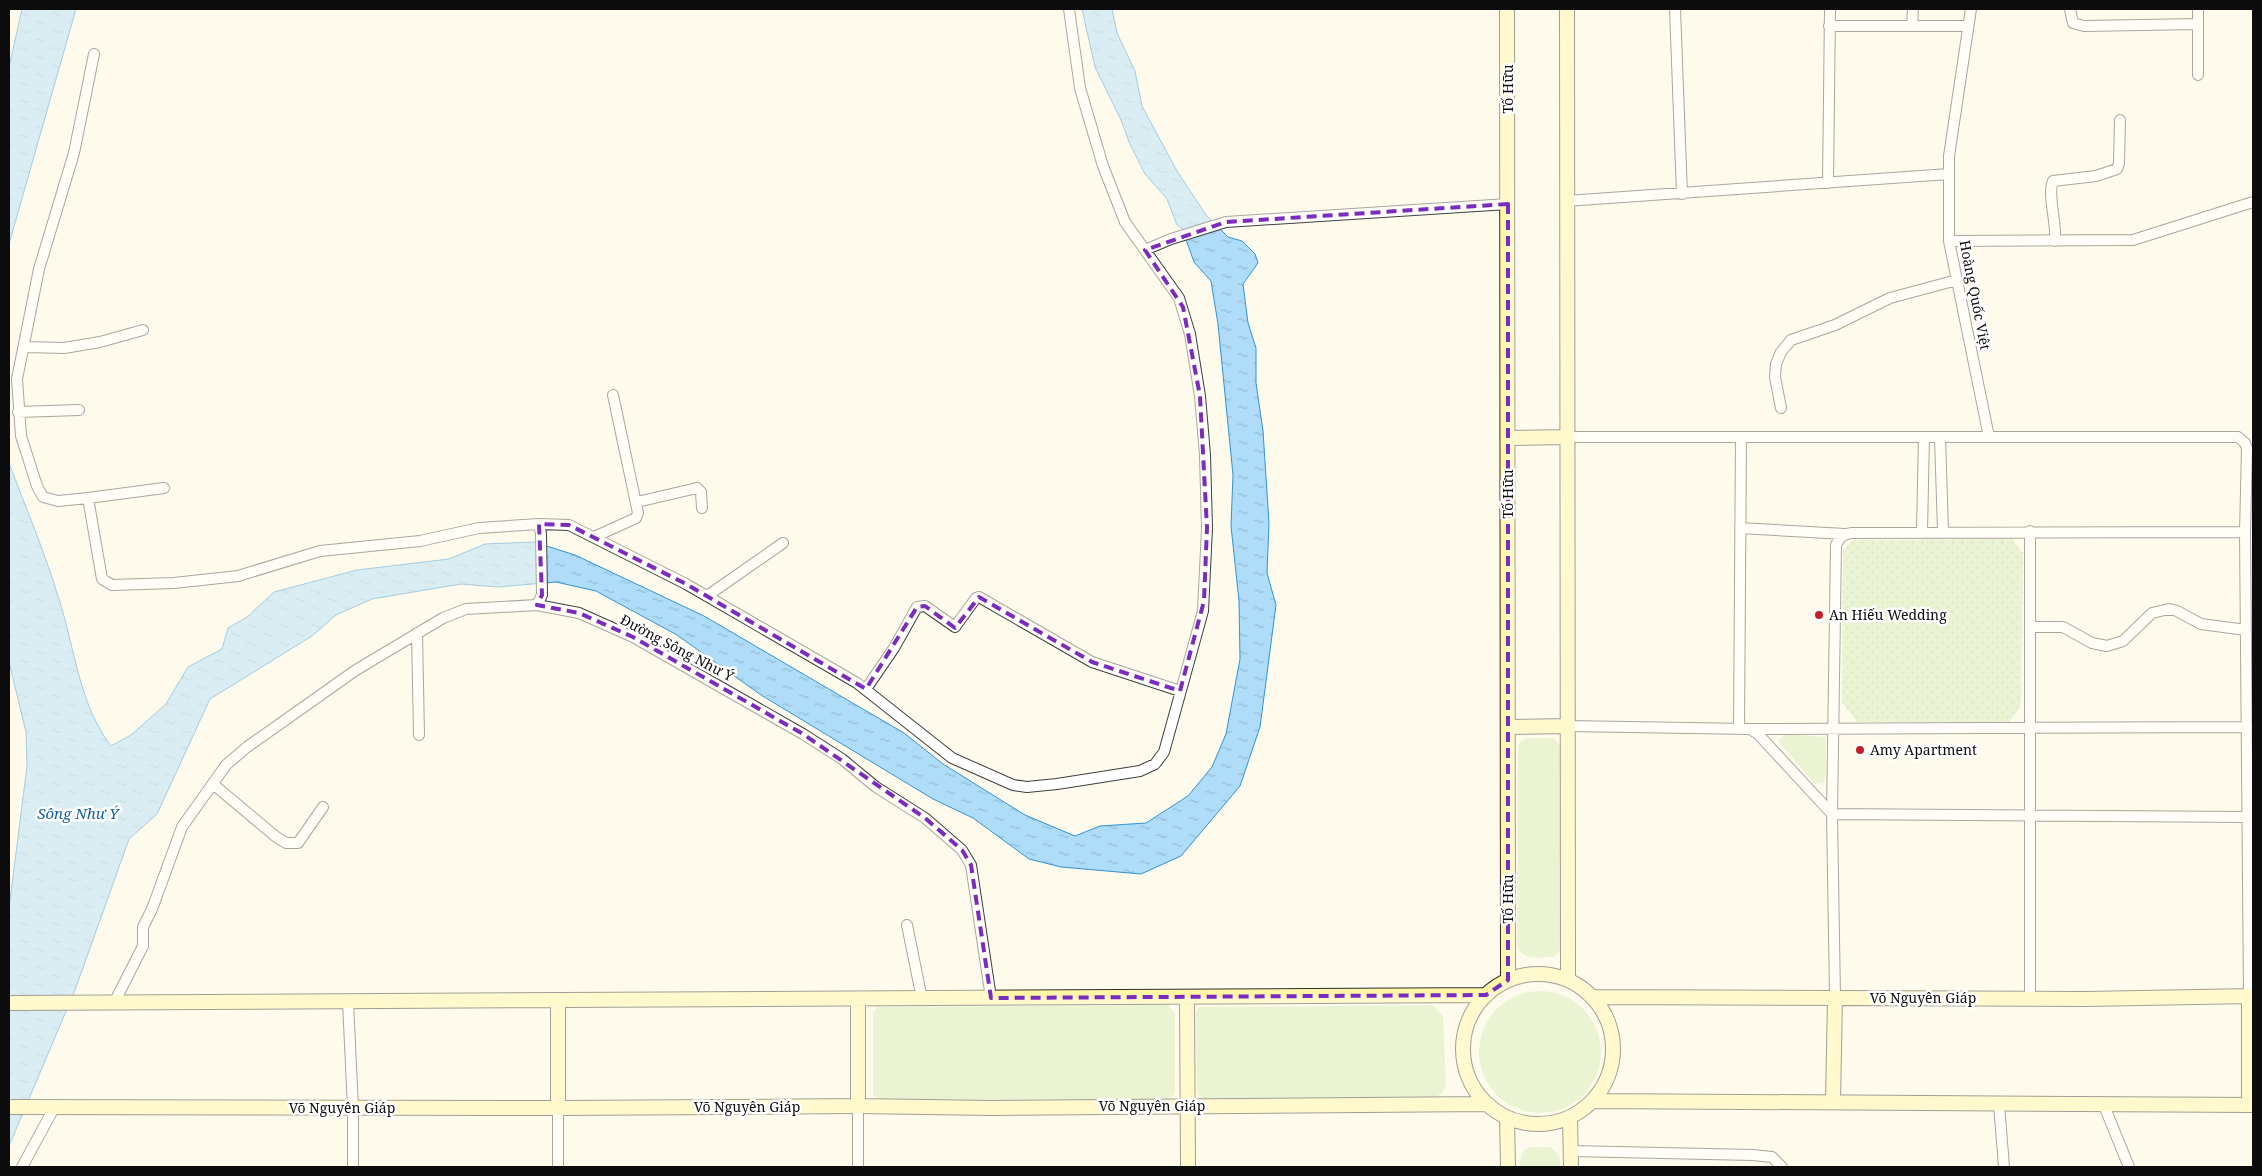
<svg xmlns="http://www.w3.org/2000/svg" width="2262" height="1176" viewBox="0 0 2262 1176" font-family="'Noto Serif',serif">
<defs>
<pattern id="park-dots" width="8" height="8" patternUnits="userSpaceOnUse" patternTransform="scale(1.25)"><rect width="8" height="8" fill="#d0ebb4"/><path d="M2 2h.1M6 6h.1" fill="none" stroke="#b1c89a" stroke-width="1.8" stroke-linecap="round"/></pattern>
<pattern id="water-ripples" width="26" height="14" patternUnits="userSpaceOnUse" patternTransform="scale(1.25)"><rect width="26" height="14" fill="#aedcf9"/><path d="M2 4q2-2 4 0t4 0M15 11q2-2 4 0t4 0" fill="none" stroke="#94bcd4"/></pattern>
</defs>
<rect width="100%" height="100%" fill="#fffbec"/>
<!-- grass -->
<path fill="#d0ebb4" d="M1786,734l40,3v35l-2,11 -9,1 -37,-43z
M1526,738h27l8,8 1,202 -8,9c-16,0 -30,5 -37,-11l1,-199 2,-5z
M1479 1052a61 61 0 1 1 122 0a61 61 0 1 1-122 0Z
M1168,1005l7,9v78l-3,5 -6,3 -285,2 -8,-7v-83l5,-5z
M1433,1005l10,11 3,70 -4,7 -11,7 -225,1 -9,-7 -1,-82 3,-5z
M1529,1147h21l9,8 2,12h-42l4,-16z"/>
<!-- park -->
<path fill="url(#park-dots)" d="M2012,539l11,14 -2,153 -12,16h-152l-15,-20 1,-151 10,-11z"/>
<!-- water -->
<path fill="url(#water-ripples)" stroke="#3192d4" d="M22,9h54l-67,235v-177z
M1082,9h30l5,24 18,38 7,35 35,65 29,44 22,22 14,4 13,13 3,9 -15,21 5,39 8,25v35l7,48 6,92 -2,50 9,32 -16,122 -20,59 -59,70 -40,18 -80,-7 -32,-8 -56,-41 -40,-19 -172,-104 -84,-60 -81,-44 -40,-9 -59,5 -36,-3 -89,15 -36,16 -24,21 -102,63 -53,115 -28,25 -54,151 -66,156v-238l18,-142 -1,-34 -17,-70v-199c17,45 36,90 50,136 16,50 20,105 52,147l20,-11 35,-31 22,-37 34,-18 6,-21 19,-11 27,-25 83,-22 92,-11 36,-15 49,-2 41,13 129,61 200,117 39,31 82,51 50,21 25,-10 46,-3 42,-27 24,-29 14,-33 14,-75 -1,-58 -8,-75 2,-51 -15,-151 -7,-43 -17,-19 -12,-34 -5,-3 -10,-26 -22,-25 -16,-32 -8,-22 -26,-53z"/>
<g fill="none" stroke-linecap="round" stroke-linejoin="round">
<defs>
<path id="street" d="M1675,9l7,185
M1971,9l-22,147v85l40,196
M2070,9l3,14 11,3 114,-2
M1829,26h139
M1912,26l1,-17
M94,54l-20,99 -35,116 -22,110 4,57 16,50 6,11 15,4 30,-3 14,81 10,6 62,-2 64,-7 82,-25 100,-10 59,-13 60,-4 30,1 117,59 171,99 95,75 61,27 14,2 30,-3 83,-13 15,-7 9,-12 39,-141 4,-83 -2,-73 -5,-59 -10,-62 -11,-36 -54,-76 -22,-56 -23,-78 -11,-79
M2198,75v-66
M1828,183l2,-174
M1566,201l383,-27
M1949,241l184,-1 120,-38
M2055,241c2,-16 -8,-48 -2,-60l43,-5 21,-7 2,-6 1,-43
M1145,250l26,-11 55,-17 282,-18
M24,347l40,1 36,-6 43,-12
M1781,408l-6,-31 1,-13 5,-12 10,-12 44,-15 55,-27 67,-18
M18,412l61,-2
M1567,437h671l7,6 2,5 -2,84 4,464
M1940,437l3,94
M88,498l76,-10
M637,502l60,-14 4,4 1,16
M1740,528l105,6
M1922,531l2,-94
M2030,531v468
M594,537l42,-19 2,-5 -25,-118
M707,596l76,-53
M537,605l5,-10 -1,-61 -2,-10
M2031,627h32l29,16 15,3 16,-5 29,-28 17,-4 8,2 24,13 45,6
M417,633l2,102
M866,689l28,-41 23,-41 8,-1 30,21 21,-29 3,-1 113,65 88,29
M1567,726l183,3 8,5 74,80 415,3
M1739,728l2,-291
M1750,729l497,-2
M213,784l62,52 11,7h12l25,-36
M907,925l15,74
M1835,997l-3,-183 4,-269c4,-8 7,-11 16,-12l393,-1
M348,1002l5,106v59
M114,1003l29,-57v-19l9,-18 30,-82 44,-62 21,-18 109,-77 87,-52 23,-9 71,-4 42,8 54,24 170,97 39,25 34,28 49,31 37,32 9,15 20,133
M2103,1103l26,64
M1999,1104l5,63
M858,1106v61
M1571,1151l182,4 19,2 10,10
M22,1167l32,-59
M558,1167v-59"/>
<path id="secondary" d="M1507,9l1,971
M1567,9l1,970
M1508,438l59,-1
M1508,727l59,-1
M1463 1049a75 75 0 1 1 150 0a75 75 0 1 1-150 0Z
M2249,996v109
M1187,997l1,170
M1593,997l491,2 169,-3
M558,1000v108
M9,1003l1477,-8
M1594,1101l659,4
M1833,1102l2,-105
M858,1106v-107
M9,1107l549,1 300,-2 134,2 494,-4
M1507,1118l1,49
M1570,1118l1,49"/>
</defs>
<!-- street casing -->
<use href="#street" stroke="#3f3f3f" stroke-width="12"/>
<!-- secondary casing -->
<use href="#secondary" stroke="#2e2e2e" stroke-width="16"/>
<!-- street -->
<use href="#street" stroke="#fff" stroke-width="10"/>
<!-- secondary -->
<use href="#secondary" stroke="#fff6a7" stroke-width="14"/>
</g>
<!-- marked area -->
<path d="M0 0H2262V1176H0ZM1508,204v776l-22,15 -495,3 -20,-133 -9,-15 -37,-32 -122,-84 -170,-97 -54,-24 -42,-8 5,-10 -3,-71 30,1 117,59 180,105 51,-82 8,-1 30,22 24,-31 113,65 88,29 24,-90 3,-73 -7,-132 -17,-89 -38,-57 81,-28z" fill="#fffbec" fill-opacity=".55" fill-rule="evenodd"/>
<path fill="none" stroke="#7b2cbf" stroke-width="4" stroke-dasharray="10 6" stroke-linejoin="round" d="M1508,204v776l-22,15 -495,3 -20,-133 -9,-15 -37,-32 -122,-84 -170,-97 -54,-24 -42,-8 5,-10 -3,-71 30,1 117,59 180,105 51,-82 8,-1 30,22 24,-31 113,65 88,29 24,-90 3,-73 -7,-132 -17,-89 -38,-57 81,-28z"/>
<!-- markers -->
<g fill="#c31e25" stroke="#fff" stroke-width="2">
<circle cx="1819" cy="615" r="5"/>
<circle cx="1860" cy="750" r="5"/>
</g>
<g text-anchor="middle" stroke-width="5" stroke-linejoin="round" paint-order="stroke">
<!-- street labels -->
<g font-size="14" fill="#0c0c0c" stroke="#fff">
<text transform="translate(1508 89) rotate(-90)" y="5">Tố Hữu</text>
<text transform="translate(1975 295) rotate(79)" y="5">Hoàng Quốc Việt</text>
<text transform="translate(1508 494) rotate(-90)" y="5">Tố Hữu</text>
<text transform="translate(677 648) rotate(28)" y="5">Đường Sông Như Ý</text>
<text transform="translate(1508 899) rotate(-90)" y="5">Tố Hữu</text>
<text x="1923" y="1003">Võ Nguyên Giáp</text>
<text x="1152" y="1111">Võ Nguyên Giáp</text>
<text x="747" y="1112">Võ Nguyên Giáp</text>
<text x="342" y="1113">Võ Nguyên Giáp</text>
</g>
<!-- poi labels -->
<g font-size="14" fill="#0c0c0c" stroke="#fff" text-anchor="start">
<text x="1829" y="620">An Hiếu Wedding</text>
<text x="1870" y="755">Amy Apartment</text>
</g>
<!-- water labels -->
<g font-size="15" font-style="italic" fill="#1062a4" stroke="#fff">
<text x="78" y="819">Sông Như Ý</text>
</g>
</g>
<!-- border -->
<rect width="2262" height="1176" fill="none" stroke="#0c0c0c" stroke-width="20"/>
</svg>
